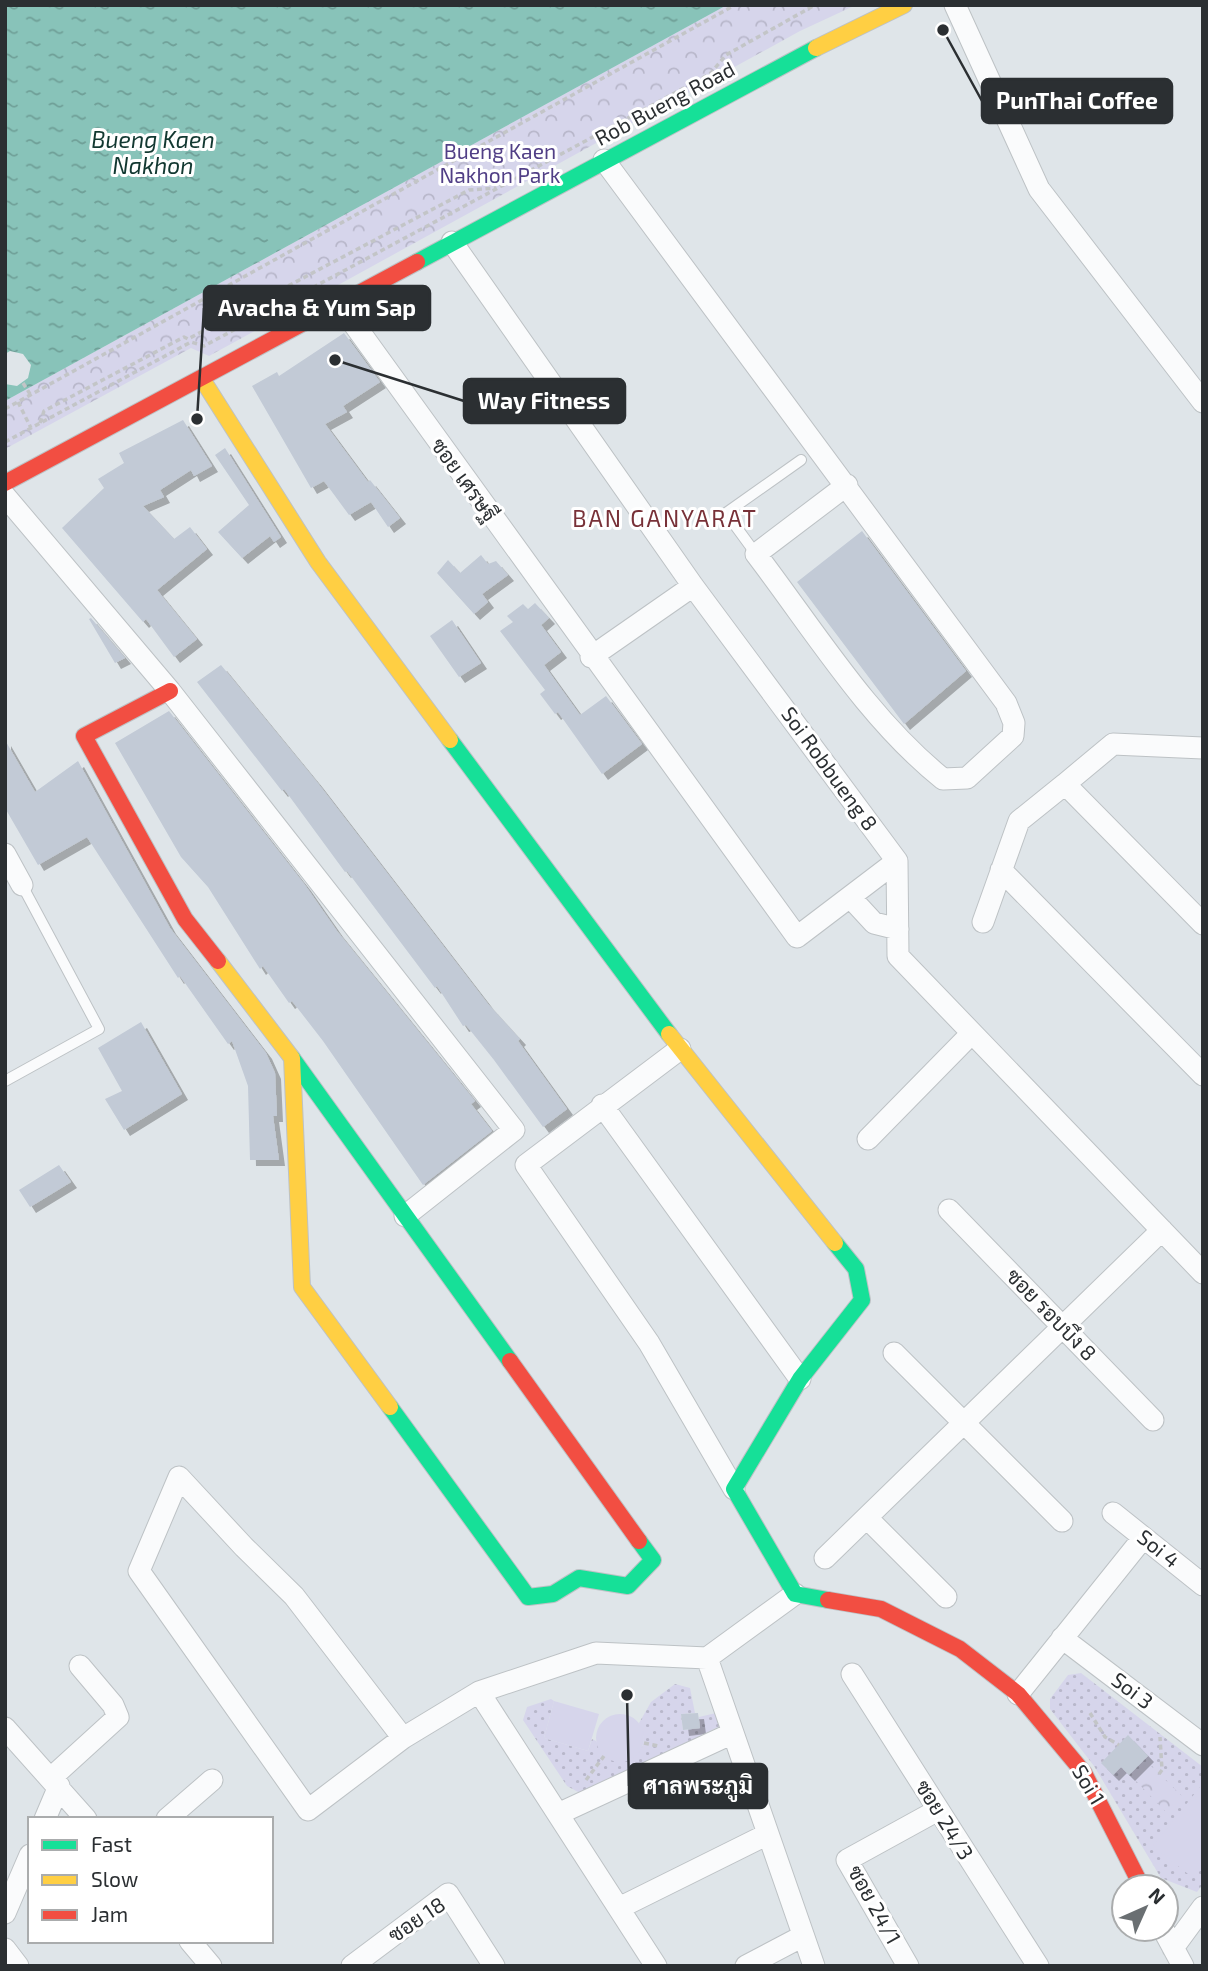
<svg xmlns="http://www.w3.org/2000/svg" width="1208" height="1971" viewBox="0 0 1208 1971" font-family="'Exo 2',Sarabun,sans-serif">
<defs>
<pattern id="grass-dots" width="8" height="8" patternUnits="userSpaceOnUse" patternTransform="scale(1.75)"><rect width="8" height="8" fill="#d6d5eb"/><path d="M2 2h.1M6 6h.1" fill="none" stroke="#b8b7ca" stroke-width="1.8" stroke-linecap="round"/></pattern>
<pattern id="park-crowns" width="20" height="18" patternUnits="userSpaceOnUse" patternTransform="scale(1.75)"><rect width="20" height="18" fill="#d6d5eb"/><path d="M2 6a3 3 0 1 1 6 0M12 15a3 3 0 1 1 6 0" fill="none" stroke="#b8b7ca"/></pattern>
<pattern id="water-ripples" width="26" height="14" patternUnits="userSpaceOnUse" patternTransform="scale(1.75)"><rect width="26" height="14" fill="#88c3b9"/><path d="M2 4q2-2 4 0t4 0M15 11q2-2 4 0t4 0" fill="none" stroke="#6f9f97"/></pattern>
<filter id="shadow"><feDropShadow dx="6" dy="6" stdDeviation="0" flood-color="#0004"/></filter>
</defs>
<rect width="100%" height="100%" fill="#dfe5e9"/>
<!-- grass -->
<path fill="url(#grass-dots)" d="M1081,1673l122,94v117l-6,8 -36,-14 -67,-112 -44,-57v-10l18,-24z
M675,1684l15,4 5,25 -14,1 2,16 17,-2 -1,-11 17,-4 4,13 -138,68 -15,-8 -44,-66 4,-13 24,-8 3,2 -10,37 44,13 4,-12 4,2 8,15 16,6 23,-16 1,-8 -5,-15 12,-21z"/>
<!-- park -->
<path fill="url(#park-crowns)" d="M727,5h129l-56,26 -591,325 -18,-8 -186,101v-48z
M1149,1764l34,33 -16,16 -33,-34z"/>
<!-- pitch -->
<path fill="#d6d5eb" d="M554,1701l45,13 -11,37 -44,-13z
M596 1738a24 24 0 1 1 48 0a24 24 0 1 1-48 0Z
M1203,1783v83l-10,12 -40,-32z"/>
<!-- water -->
<path fill="url(#water-ripples)" d="M5,5h722l-722,396z"/>
<!-- pier -->
<path fill="#dfe5e9" d="M10,351l13,3 8,11 -3,13 -11,8 -12,-2v-30z"/>
<!-- building -->
<path fill="#c2cad6" filter="url(#shadow)" d="M344,333l36,49 -37,24 4,6 -22,12 43,58 2,-2 30,38 -12,9 -17,-25 -22,13 -25,-34 -13,7 -59,-102 25,-14 2,4z
M183,420l29,46 -18,10 -3,-6 -31,20 4,7 -21,9 31,33 16,-12 17,22 -50,41 40,49 -23,18 -28,-38 -3,3 -81,-94 42,-40 -6,-9 26,-16 -5,-10z
M225,448l56,89 -7,5 -4,-6 -28,22 -24,-26 31,-27 -34,-50z
M862,531l104,140 -62,53 -107,-142z
M481,555l7,9 8,-3 12,14 -26,19 6,8 -14,12 -37,-41 11,-13 12,13z
M535,603l14,15 -8,7 20,27 -17,13 36,50 26,-19 36,48 -40,30 -44,-62 -3,2 -15,-20 5,-4 -45,-59 13,-9 -6,-6 16,-12 5,5z
M91,618l34,40 -10,5 -26,-44z
M452,620l29,43 -22,14 -29,-41z
M221,665l96,117 171,222 32,35 -2,2 49,68 -24,18 -49,-67 -28,-35 -3,1 -26,-40 -2,2 -88,-117 -2,1 -61,-83 -2,2 -85,-109z
M169,711l136,174 32,46 138,170 -4,3 21,27 -69,54 -100,-144 -31,-40 -3,2 -26,-37 -3,3 -52,-82 -27,-30 -66,-114z
M5,740l30,52 43,-31 92,167 96,125 9,20 2,43h-4l6,44h-29l-2,-74 -16,-45 -4,3 -48,-68 -2,2 -91,-141 -49,28 -33,-57z
M141,1022l41,72 -58,36 -19,-31 17,-8 -24,-43z
M59,1165l12,17 -41,25 -11,-17z
M698,1713l2,15 -17,2 -2,-16z
M1128,1735l20,21 -19,19 -8,-8 -8,8 -12,-12z"/>
<g fill="none" stroke-linecap="round" stroke-linejoin="round">
<defs>
<path id="lane" d="M756,554l-30,-41 75,-53
M5,1081l94,-52 -77,-144"/>
<path id="street" d="M955,5l84,184 164,213
M604,160l402,543 8,20 -1,13 -46,42 -24,1c-75,-60 -129,-149 -187,-225l91,-69
M452,242l241,344 204,275 1,95 305,317
M338,302l459,635 100,-76
M5,496l165,195 344,439 -109,86
M591,657l102,-71
M1203,748l-90,-4 -48,40 138,140
M5,854l17,31
M1001,870l202,205
M850,897l24,26 24,6
M983,922l36,-101 46,-37
M680,1049l-154,116 123,178 85,146
M602,1105l198,274
M868,1139l104,-106
M949,1210l204,210
M894,1353l168,168
M1113,1513l90,72
M867,1518l79,79
M825,1558l337,-328
M1062,1638l141,107
M707,1658l107,308
M852,1674l186,292
M479,1692l177,274
M1018,1694l125,-156
M5,1728l81,91
M403,1738l-109,-142 -50,-49 -65,-70 -40,94 169,239 95,-72 76,-46 117,-39 111,5 88,-64
M51,1778l67,-61 -5,-12 -33,-39
M558,1814l175,-81
M45,1819l14,-33
M167,1819l45,-39
M619,1908l149,-74
M5,1913l25,-58
M1163,1929l20,37
M190,1941l21,25
M1173,1948l30,-41
M5,1949l13,17
M352,1966l96,-72 46,72
M746,1966l57,-30
M908,1966l-61,-106 91,-50"/>
<path id="fast" d="M417,262l399,-214
M450,740l219,294
M292,1058l218,303
M390,1407l138,190 25,-3 26,-16 49,8 25,-26 -14,-19
M828,1600l-33,-6 -61,-105 66,-110 62,-79 -6,-31 -21,-26"/>
<path id="slow" d="M816,48l88,-43
M202,379l116,183 132,178
M218,961l74,97 10,229 88,120
M669,1034l166,209"/>
<path id="jam" d="M5,483l412,-221
M170,691l-86,45 101,183 33,42
M510,1361l129,180
M828,1600l53,9 79,40 58,45 66,79 58,114"/>
</defs>
<!-- lane casing -->
<use href="#lane" stroke="#bdc2c5" stroke-width="12"/>
<!-- street casing -->
<use href="#street" stroke="#bdc2c5" stroke-width="23"/>
<!-- fast casing -->
<use href="#fast" stroke="#bdc2c5" stroke-width="18"/>
<!-- slow casing -->
<use href="#slow" stroke="#bdc2c5" stroke-width="18"/>
<!-- jam casing -->
<use href="#jam" stroke="#bdc2c5" stroke-width="18"/>
<!-- path -->
<path stroke="#c3c5c7" stroke-width="3.5" stroke-dasharray="5 3.5" stroke-linecap="butt" d="M23,383l7,11
M18,402l13,26
M5,409l730,-404
M40,423l4,-12 140,-74 4,2 281,-149 27,-2
M5,442l186,-100 13,4 506,-272 16,-19 89,-50
M1090,1713l15,24 14,8
M644,1743l14,3
M1159,1774l3,-4 -2,-33
M586,1780l18,-24"/>
<!-- lane -->
<use href="#lane" stroke="#fafbfc" stroke-width="10"/>
<!-- street -->
<use href="#street" stroke="#fafbfc" stroke-width="21"/>
<!-- fast -->
<use href="#fast" stroke="#16e098" stroke-width="16"/>
<!-- slow -->
<use href="#slow" stroke="#ffcf43" stroke-width="16"/>
<!-- jam -->
<use href="#jam" stroke="#f24e42" stroke-width="16"/>
</g>
<g text-anchor="middle" stroke-width="6" stroke-linejoin="round" paint-order="stroke">
<!-- street labels -->
<g font-size="21" fill="#2b2f32" stroke="#fff">
<text transform="translate(665 104) rotate(-28)" y="7">Rob Bueng Road</text>
<text transform="translate(464 480) rotate(54)" y="7">ซอย เศรษฐี</text>
<text transform="translate(829 769) rotate(54)" y="7">Soi Robbueng 8</text>
<text transform="translate(1051 1315) rotate(46)" y="7">ซอย รอบบึง 8</text>
<text transform="translate(1158 1549) rotate(39)" y="7">Soi 4</text>
<text transform="translate(1132 1691) rotate(37)" y="7">Soi 3</text>
<text transform="translate(1088 1785) rotate(59)" y="7">Soi 1</text>
<text transform="translate(944 1820) rotate(58)" y="7">ซอย 24/3</text>
<text transform="translate(874 1905) rotate(61)" y="7">ซอย 24/1</text>
<text transform="translate(417 1920) rotate(-34)" y="7">ซอย 18</text>
</g>
<!-- park labels -->
<g font-size="21" fill="#513f86" stroke="#fff">
<text x="500" y="159">Bueng Kaen<tspan x="500" dy="24">Nakhon Park</tspan></text>
</g>
<!-- water labels -->
<g font-size="23" font-style="italic" fill="#123831" stroke="#fff">
<text x="153" y="148">Bueng Kaen<tspan x="153" dy="26">Nakhon</tspan></text>
</g>
<!-- neighbourhood labels -->
<g font-size="23" letter-spacing="2" fill="#783138" stroke="#fff">
<text x="665" y="527">BAN GANYARAT</text>
</g>
</g>
<!-- callouts -->
<path fill="none" stroke="#2b2f32" stroke-width="2.5" d="M943 30L982 101M197 419L204 308M335 360L464 401M627 1695L629 1786"/>
<g fill="#2b2f32" stroke="#fff" stroke-width="2.5">
<circle cx="943" cy="30" r="7"/>
<circle cx="197" cy="419" r="7"/>
<circle cx="335" cy="360" r="7"/>
<circle cx="627" cy="1695" r="7"/>
</g>
<g fill="#2b2f32" stroke="#2b2f32" stroke-width="2.5">
<rect x="982" y="79" width="190" height="44" rx="7"/>
<rect x="204" y="286" width="226" height="44" rx="7"/>
<rect x="464" y="379" width="161" height="44" rx="7"/>
<rect x="629" y="1764" width="138" height="44" rx="7"/>
</g>
<g font-size="23" text-anchor="middle" font-weight="bold" fill="#fff">
<text x="1077" y="109">PunThai Coffee</text>
<text x="317" y="316">Avacha &amp; Yum Sap</text>
<text x="544" y="409">Way Fitness</text>
<text x="698" y="1794">ศาลพระภูมิ</text>
</g>
<!-- border -->
<rect width="1208" height="1971" fill="none" stroke="#2b2f32" stroke-width="14"/>
<!-- legend -->
<rect x="28" y="1817" width="245" height="126" fill="#ffffff" stroke="#aaacad" stroke-width="2"/>
<rect x="42" y="1840" width="35" height="10" fill="#16e098" stroke="#aaacad" stroke-width="2"/>
<text x="91" y="1852" font-size="21" fill="#2b2f32">Fast</text>
<rect x="42" y="1875" width="35" height="10" fill="#ffcf43" stroke="#aaacad" stroke-width="2"/>
<text x="91" y="1887" font-size="21" fill="#2b2f32">Slow</text>
<rect x="42" y="1910" width="35" height="10" fill="#f24e42" stroke="#aaacad" stroke-width="2"/>
<text x="91" y="1922" font-size="21" fill="#2b2f32">Jam</text>
<!-- north arrow -->
<g transform="translate(1145 1908) rotate(45)"><circle r="33" fill="#ffffff" stroke="#aaacad" stroke-width="2"/>
<path d="M0-5L12 26L0 18L-12 26Z" fill="#6a6f72"/>
<text y="-10" font-size="19" font-weight="bold" text-anchor="middle" fill="#2b2f32">N</text>
</g>
</svg>
